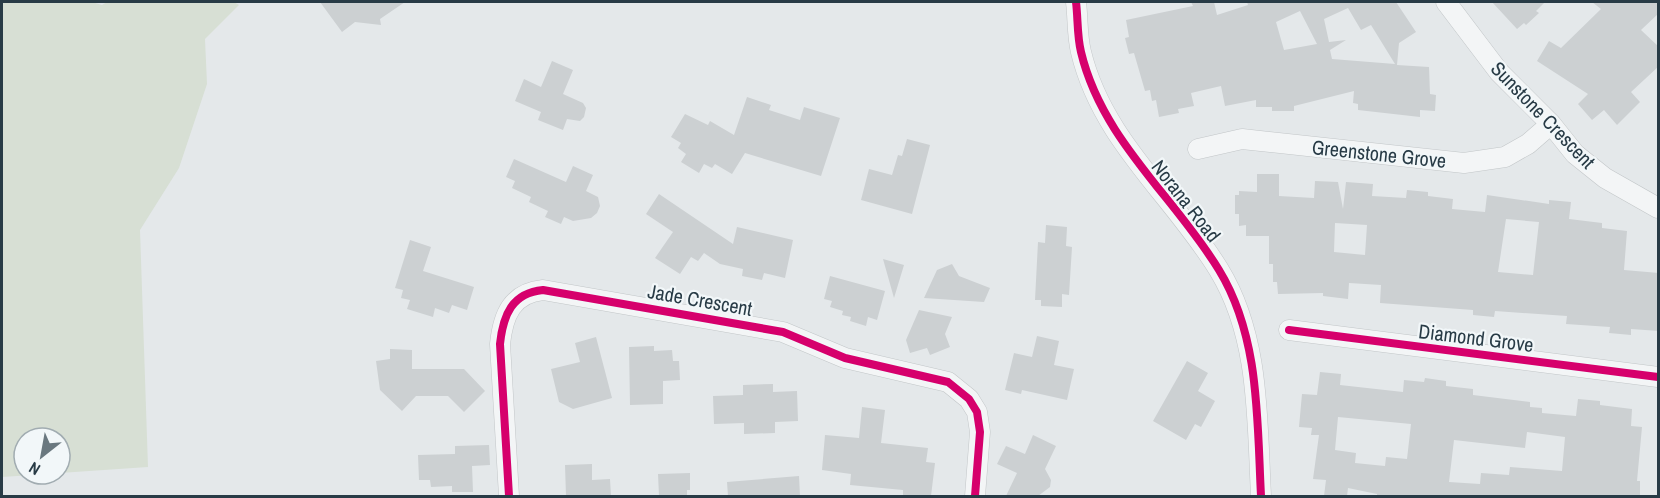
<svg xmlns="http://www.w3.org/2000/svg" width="1660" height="498" viewBox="0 0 1660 498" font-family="'Archivo Narrow',sans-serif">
<rect width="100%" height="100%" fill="#e4e8ea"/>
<!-- green -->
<path fill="#d7dfd4" d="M2,2h90l10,3 5,-3h127l5,3 -34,34 2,45 -28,84 -39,62 8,237 -88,6v-35h-36v36h24l-46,3z"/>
<!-- building -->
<path fill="#ccd0d2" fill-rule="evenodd" d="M320,2h85l-25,17 1,6 -26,-3 -13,10z
M1191,2h23l3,13 31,-10 -1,-3h149l20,30 -17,11 -2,22 32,2 1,27 6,1 -1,16 -15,-1v7l-62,-7v-6l-5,-1 1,-12 -60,15v5h-22v-4h-16v-7l-31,6 -4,-20 -30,7 3,13 -16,3 1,4 -20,4 -3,-17 -4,1 -2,-11 -5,1 -11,-38 -5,1 -4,-16 4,-1 -3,-17 67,-14zM1348,8l13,22 10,-5 24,39 -63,-5 -2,-9 16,-10 -17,2 -5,-23zM1300,11l17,33 -33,6 -8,-28z
M1492,2h53l-9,9 3,2 -13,12 -2,-2 -7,6z
M1592,2h67v11l-18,17 18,17v19l-28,26 9,10 -23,23 -13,-15 -12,10 -14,-16 10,-10 -51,-33 12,-20 12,7 40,-39z
M552,61l21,9 -10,24 20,9 3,5 -2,9 -4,4 -13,-2 -4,11 -25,-10 3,-8 -26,-11 9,-22 17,8z
M747,97l24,8 -2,5 31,10 4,-13 36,11 -19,58 -76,-23 -13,21 -17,-10 -3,4 -8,-4 -5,9 -18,-11 5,-8 -8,-6 3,-5 -10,-6 14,-23 23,11 2,-4 24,14z
M907,139l23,6 -18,69 -51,-14 8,-31 23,6 6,-20 4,1z
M514,159l52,23 7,-16 20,9 -7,16 12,6 2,9 -3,7 -6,5 -18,3 -9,-4 -3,7 -16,-7 3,-6 -19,-9 2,-5 -19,-9 3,-7 -9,-4z
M1257,174h22v22l35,2 1,-17 23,1 5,27 3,-27 27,2 -1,12 34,2 1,-8 21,2v4l25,3 -1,10 33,3 2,-17 62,9v-4l22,2 -2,17 33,4v5l25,3 -3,39 35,3v58l-28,-2v6l-22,-2 1,-6 -44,-3 1,-8 -72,-5 -1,6 -21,-2v-5l-93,-7 1,-18 -32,-2 -1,16 -25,-3v-3l-45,1 -1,-12h-4v-18h-4v-28h-23v-11l-7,1v-12h-4v-19h4v-4l18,1zM1506,219l33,3 -6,53 -35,-3zM1335,223l32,2 -2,30 -31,-3z
M659,194l74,50 4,-17 56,13 -8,38 -21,-5 -2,7 -20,-4 1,-7 -23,-5 -16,-11 -6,8 -7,-4 -11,17 -25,-16 18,-26 -27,-18z
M1046,225l21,2 -1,19 6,1 -3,48 -7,-1v13l-21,-1v-6h-6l3,-58 7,1z
M410,240l21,7 -8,24 51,16 -7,23 -15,-5 -3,8 -14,-5 -2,9 -26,-8 3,-9 -9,-2 2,-8 -8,-2z
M883,259l21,6 -10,33z
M952,264l7,12 31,12 -6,14 -60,-4 13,-28z
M830,276l55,15 -8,29 -9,-3 -2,9 -16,-5 1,-4 -9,-2 1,-4 -13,-4 2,-6 -8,-2z
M919,310l33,7 -7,17 5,13 -20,8 -3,-7 -17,5 -4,-13z
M1037,336l22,5 -5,24 20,4 -7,31 -45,-10 -1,4 -16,-4 9,-37 18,4z
M596,337l16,61 -39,11 -14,-7 -8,-33 29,-7 -5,-19z
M654,346v5l18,-1 1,11h6l1,19 -17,1v23l-33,1 -1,-58z
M390,349l22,1v19h52l21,22 -21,21 -16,-16h-32l-14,15 -22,-21 -4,-29 14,-2z
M1187,361l21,12 -10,18 17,10 -14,26 -6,-3 -9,16 -33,-19z
M1320,372l21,2 -1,11 63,7 1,-12 20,2 1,-4 21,3v5l27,3v6l57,7v5l12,1v5l34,3 2,-17 22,2v4l32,4 -1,17 11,1 -5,54h3v15h-263v-2l-29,-6 -1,8h-23l2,-16 -13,-1 6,-44h-8l1,-7 -13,-1 3,-33 15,1zM1338,417l73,7 -4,35 -21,-2 -1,9 -30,-3 1,-10 -21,-3zM1527,432l38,5 -3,34 -52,-4 -1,8 -28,-2 -1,11 -31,-2 5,-42 71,8z
M773,384v8l24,-1 1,30 -23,1v11l-31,1v-11l-30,1 -1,-28 30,-1v-10z
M862,407l23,3 -4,33 47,5 -2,14 9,1 -4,33h-28v-6l-53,-5 1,-11 -29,-4 3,-35 34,3z
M1033,435l23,11 -11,23 6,11 -1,7 -12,9h-32l11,-23 -20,-9 9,-18 19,8z
M489,445l1,20 -18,1 1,26h-21v-6l-21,1 -1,-7h-11l-1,-25 37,-1v-8z
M592,464v16l18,-1 1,17h-45l-1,-31z
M690,473v17h-3v6h-28l-1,-22z
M799,476l1,20h-72l-1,-14z"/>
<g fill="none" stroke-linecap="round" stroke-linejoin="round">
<defs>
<path id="minor" d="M1076,2c2,16 1,34 5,50 21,88 93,144 138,218 41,67 38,150 42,226
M1446,2l53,70 52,52 24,30 30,24 53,30
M1198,149l44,-10 222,24 41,-6 23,-13 23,-20
M1289,330l369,47
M509,496l-9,-152c3,-29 12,-51 43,-54l240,42 62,26 103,24 21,17 8,13 3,20 -5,64"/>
</defs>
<!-- minor casing -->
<use href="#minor" stroke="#c2c6c8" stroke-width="21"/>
<!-- minor -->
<use href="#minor" stroke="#f3f5f6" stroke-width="20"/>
<defs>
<path id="cycleway" d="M1076,2c2,16 1,34 5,50 21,88 93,144 138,218 41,67 38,150 42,226
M1289,330l369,47
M509,496l-9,-152c3,-29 12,-51 43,-54l240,42 62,26 103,24 21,17 8,13 3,20 -5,64"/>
</defs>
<!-- cycleway casing -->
<use href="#cycleway" stroke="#f2f7f9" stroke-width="11"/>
<!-- cycleway -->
<use href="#cycleway" stroke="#d6006c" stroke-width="8"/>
</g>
<g text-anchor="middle" stroke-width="4.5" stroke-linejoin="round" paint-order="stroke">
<!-- street labels -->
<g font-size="20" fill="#283b46" stroke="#f2f7f9">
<text transform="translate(1543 115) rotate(46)" y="7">Sunstone Crescent</text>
<text transform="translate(1379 154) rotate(6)" y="7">Greenstone Grove</text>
<text transform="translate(1186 201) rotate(52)" y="7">Norana Road</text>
<text transform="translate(700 300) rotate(10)" y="7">Jade Crescent</text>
<text transform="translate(1476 338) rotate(7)" y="7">Diamond Grove</text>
</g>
</g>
<!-- border -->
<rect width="1660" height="498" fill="none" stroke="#283b46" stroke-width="6"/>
<!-- north arrow -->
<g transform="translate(42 456) rotate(211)"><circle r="28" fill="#f2f7f9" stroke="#a1acb1" stroke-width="1.5"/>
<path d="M0-4.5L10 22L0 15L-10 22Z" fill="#6a787f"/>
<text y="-9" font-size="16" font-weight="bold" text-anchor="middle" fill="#283b46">N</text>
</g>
</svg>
